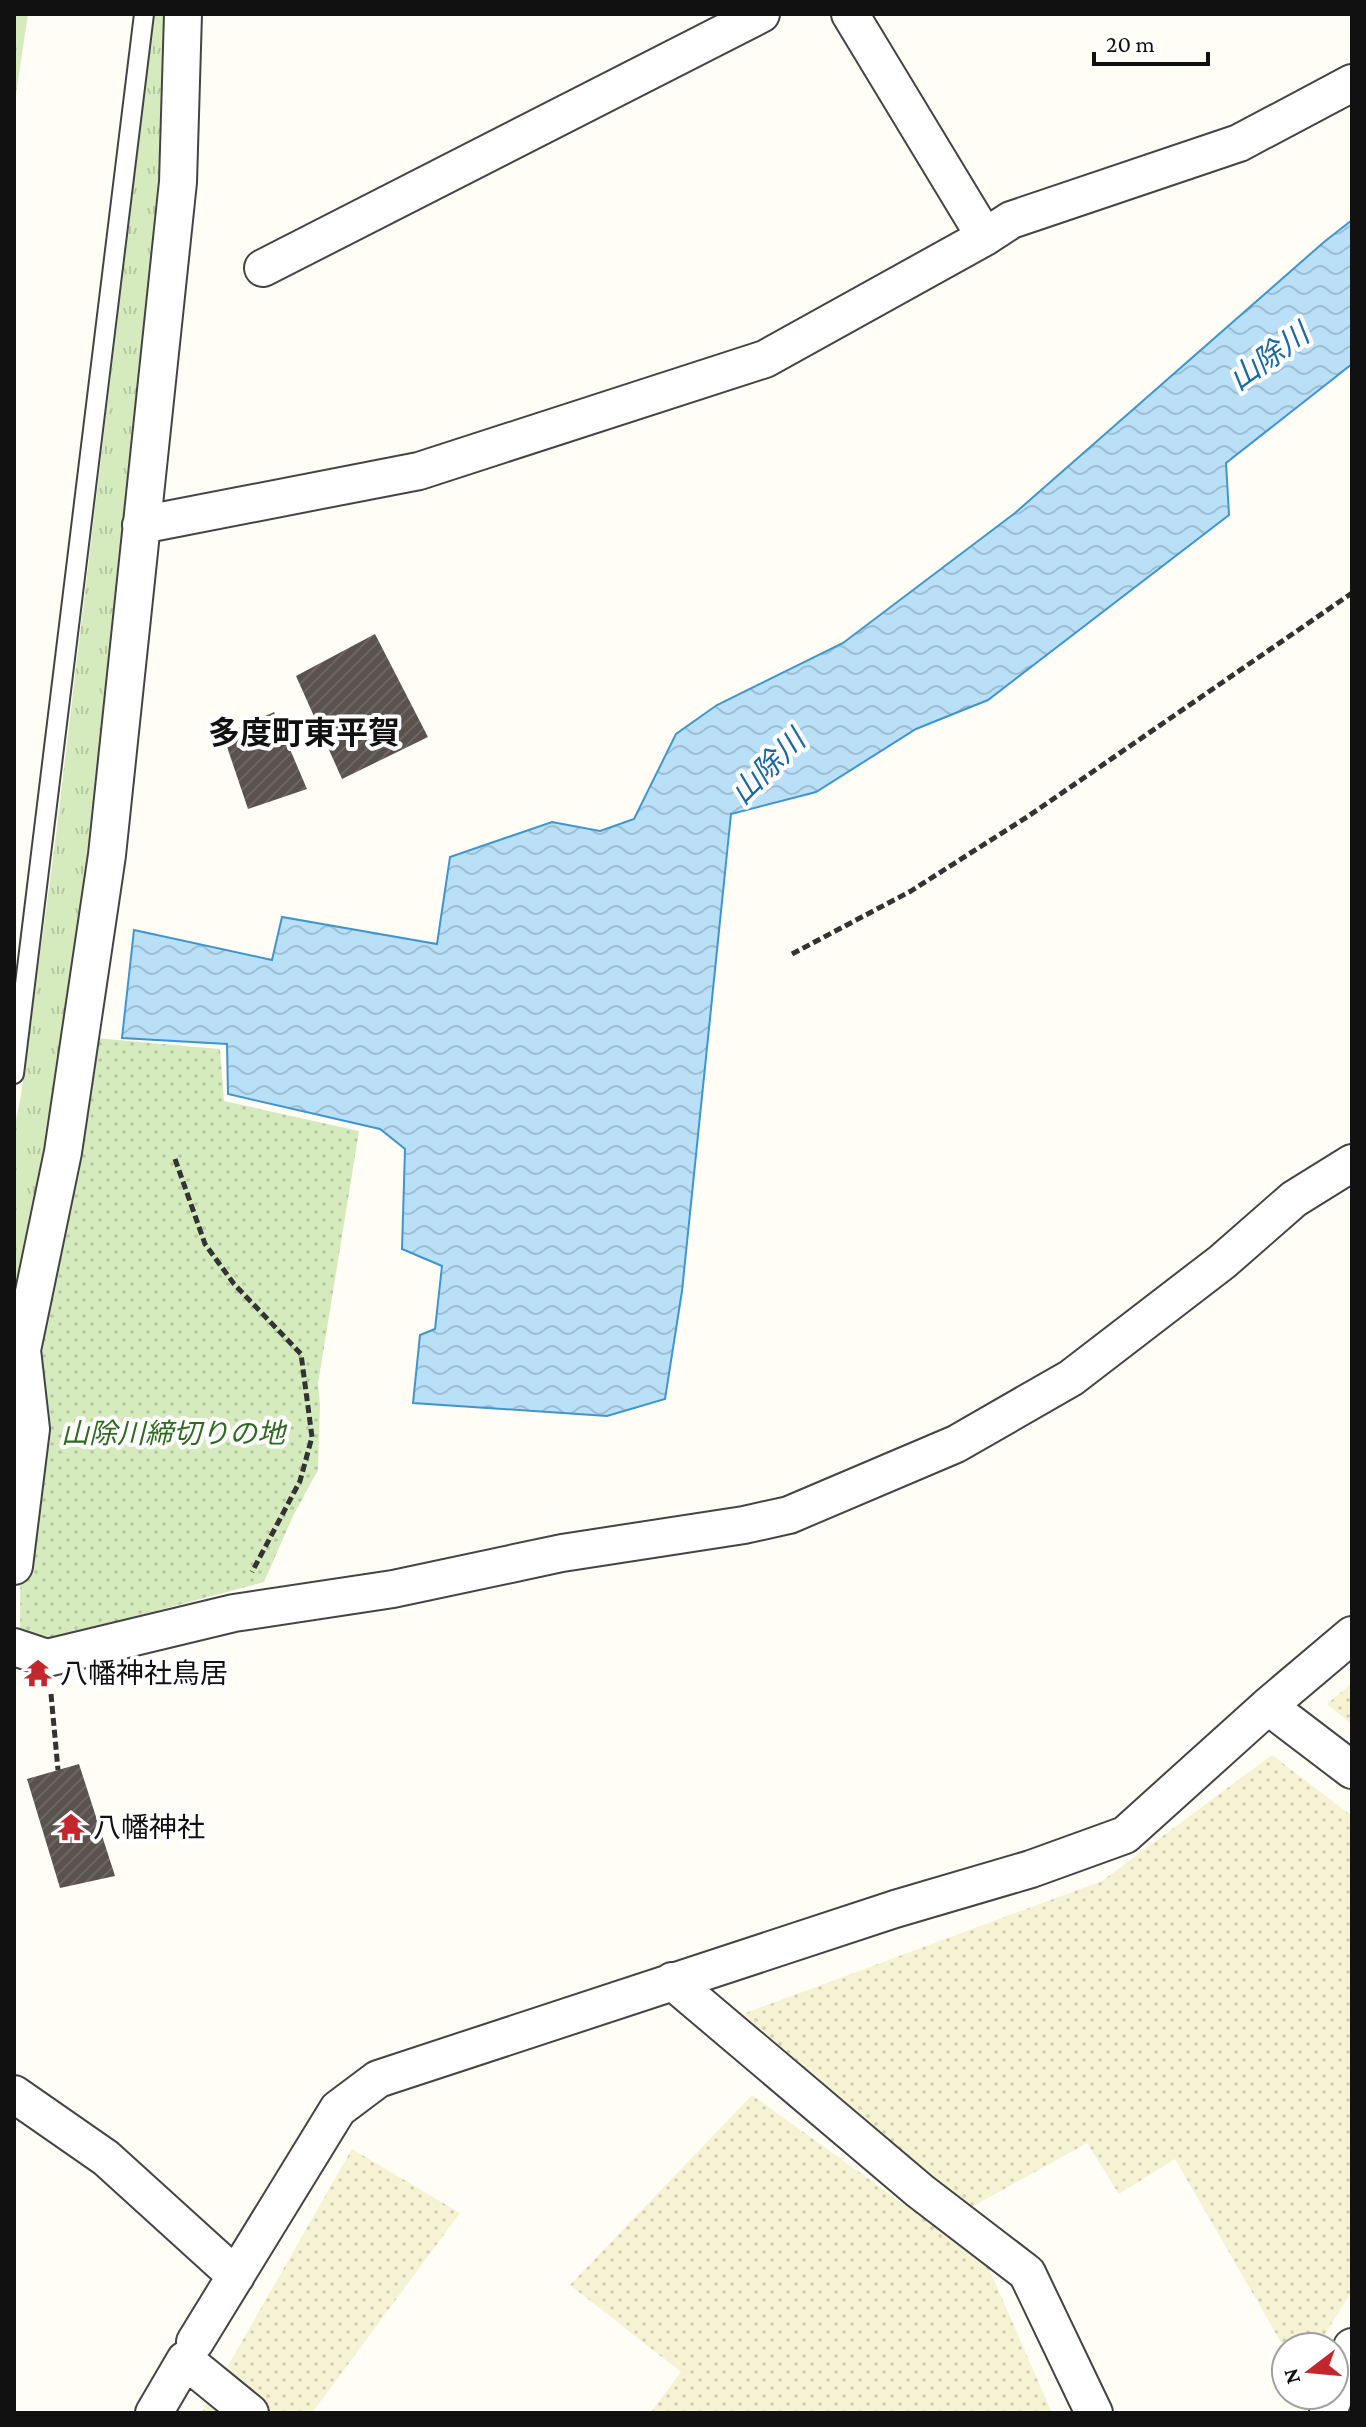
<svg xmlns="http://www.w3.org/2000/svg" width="1366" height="2427" viewBox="0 0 1366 2427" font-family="'Crimson Pro','Noto Sans JP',serif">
<defs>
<pattern id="farmland-dots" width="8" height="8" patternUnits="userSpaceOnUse" patternTransform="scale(2)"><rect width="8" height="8" fill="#f6f3d4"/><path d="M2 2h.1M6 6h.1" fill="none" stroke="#d2cfb5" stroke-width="1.8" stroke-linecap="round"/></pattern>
<pattern id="grass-tufts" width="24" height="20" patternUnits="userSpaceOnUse" patternTransform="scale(2)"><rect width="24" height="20" fill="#d5ebbd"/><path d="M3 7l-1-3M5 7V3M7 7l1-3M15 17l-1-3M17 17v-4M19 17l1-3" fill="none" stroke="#b6c8a1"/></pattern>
<pattern id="park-dots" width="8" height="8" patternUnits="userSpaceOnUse" patternTransform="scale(2)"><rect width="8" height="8" fill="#d5ebbd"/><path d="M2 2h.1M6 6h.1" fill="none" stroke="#b6c8a1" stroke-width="1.8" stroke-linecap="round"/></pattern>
<pattern id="water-waves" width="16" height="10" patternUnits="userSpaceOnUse" patternTransform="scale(2)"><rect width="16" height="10" fill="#b9e0f7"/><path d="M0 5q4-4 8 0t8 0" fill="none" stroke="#9ebfd3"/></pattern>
<pattern id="building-hatch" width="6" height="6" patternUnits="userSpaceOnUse" patternTransform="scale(2)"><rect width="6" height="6" fill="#5a524d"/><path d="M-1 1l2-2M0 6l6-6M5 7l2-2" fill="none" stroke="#6d6662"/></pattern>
</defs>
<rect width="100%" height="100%" fill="#fffdf5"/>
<!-- farmland -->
<path fill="url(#farmland-dots)" d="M1352,1683v42l-25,-21z
M1272,1755l80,61v475l-35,56h-31v4l-111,-192 -56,35 -32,-51 -119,66 -225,-195 359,-133z
M752,2095l235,169 65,149h-402l31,-41 -111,-87z
M352,2149l108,64 -148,200h-111z"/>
<!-- grass -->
<path fill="url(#grass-tufts)" d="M14,14h14l-14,94z
M154,14h17l1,148 -77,688 -37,256 -44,219v-195l7,-35 34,-252z"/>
<!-- park -->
<path fill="url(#park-dots)" d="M95,1038l125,11 4,52 135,30 -41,253 2,21 -2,65 -25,46 -29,66 -232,62 -12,-8 1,-176z"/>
<!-- water -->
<path fill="url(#water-waves)" stroke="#3f96cf" stroke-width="2" d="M1352,220v144l-126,99 3,52 -241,185 -72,29 -100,63 -85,22 -49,477 -17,108 -58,17 -194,-13 7,-68 15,-6 7,-63 -40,-17 3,-100 -25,-20 -152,-35 -1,-50 -105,-6 12,-108 138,30 10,-43 155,27 13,-87 102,-35 48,9 34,-12 42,-85 41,-29 126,-62 172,-130 309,-271z"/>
<!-- building -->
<path fill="url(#building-hatch)" d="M375,634l53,103 -86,42 -46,-103z
M274,712l33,77 -59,20 -25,-74z
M79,1764l36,112 -55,12 -33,-109z"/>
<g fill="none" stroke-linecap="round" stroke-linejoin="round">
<defs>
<path id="lane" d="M14,1074l130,-1060"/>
<path id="street" d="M850,14l135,223
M263,268l498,-254
M141,525l278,-54 346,-112 220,-122 26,-17 228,-77 113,-60
M14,1566l17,-137 -9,-79 41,-198 44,-297 71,-673 5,-168
M14,1647l33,11 187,-45 159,-24 169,-36 182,-28 45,-10 167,-71 115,-66 151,-116 72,-63 58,-36
M1268,1706l84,64
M672,1981l248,210 107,82 67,140
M14,2094l92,64 130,118
M195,2342l143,-233 40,-30 517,-170 136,-40 94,-34 143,-129 84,-71
M154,2413l31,-53 65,53
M1328,2413l24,-66"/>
</defs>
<!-- lane casing -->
<use href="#lane" stroke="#444" stroke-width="22"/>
<!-- street casing -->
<use href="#street" stroke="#444" stroke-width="40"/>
<!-- path -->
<path stroke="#333" stroke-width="5" stroke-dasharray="8 4" stroke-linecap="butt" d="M792,954l119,-63 116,-74 325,-224
M175,1159l30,85 29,40 67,70 11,83 -12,44 -48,91
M51,1694l7,76"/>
<!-- lane -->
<use href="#lane" stroke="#fff" stroke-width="18"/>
<!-- street -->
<use href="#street" stroke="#fff" stroke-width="36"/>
</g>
<!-- icons -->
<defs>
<symbol id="temple-bare" viewBox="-9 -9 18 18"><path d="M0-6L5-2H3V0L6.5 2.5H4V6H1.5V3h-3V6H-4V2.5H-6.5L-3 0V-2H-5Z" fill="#c4262e" stroke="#fff" stroke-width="2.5" paint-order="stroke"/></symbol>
</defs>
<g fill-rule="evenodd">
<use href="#temple-bare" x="18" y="1653" width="40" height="40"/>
<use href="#temple-bare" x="51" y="1807" width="40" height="40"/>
</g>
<g text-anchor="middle" stroke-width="8" stroke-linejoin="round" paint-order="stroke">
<!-- park labels -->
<g font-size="28" font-style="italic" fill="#2f6b1f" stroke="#fff">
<text x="173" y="1443">山除川締切りの地</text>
</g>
<!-- poi labels -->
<g font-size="28" fill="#111" stroke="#fff" text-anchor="start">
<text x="60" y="1683">八幡神社鳥居</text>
<text x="93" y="1837">八幡神社</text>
</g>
<!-- water labels -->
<g font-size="30" font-style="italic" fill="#1768a6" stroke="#fff">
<text transform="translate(1269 357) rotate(-36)" y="10">山除川</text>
<text transform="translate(768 767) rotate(-45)" y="10">山除川</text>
</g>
<!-- quarter labels -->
<g font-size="32" font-weight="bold" fill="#111" stroke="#fff">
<text x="304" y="744">多度町東平賀</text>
</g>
</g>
<!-- border -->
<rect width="1366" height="2427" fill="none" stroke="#111111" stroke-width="32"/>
<!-- north arrow -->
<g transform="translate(1310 2371) rotate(254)"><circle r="38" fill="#ffffff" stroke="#a0a0a0" stroke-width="2"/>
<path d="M0-6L14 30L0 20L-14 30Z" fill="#c4262e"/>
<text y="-12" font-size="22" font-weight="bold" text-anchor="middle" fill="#111111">N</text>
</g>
<!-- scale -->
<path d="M1094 52v12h114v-12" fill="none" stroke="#111111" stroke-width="4"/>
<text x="1106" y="52" font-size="24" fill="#111111" stroke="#ffffff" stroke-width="6" paint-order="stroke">20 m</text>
</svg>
